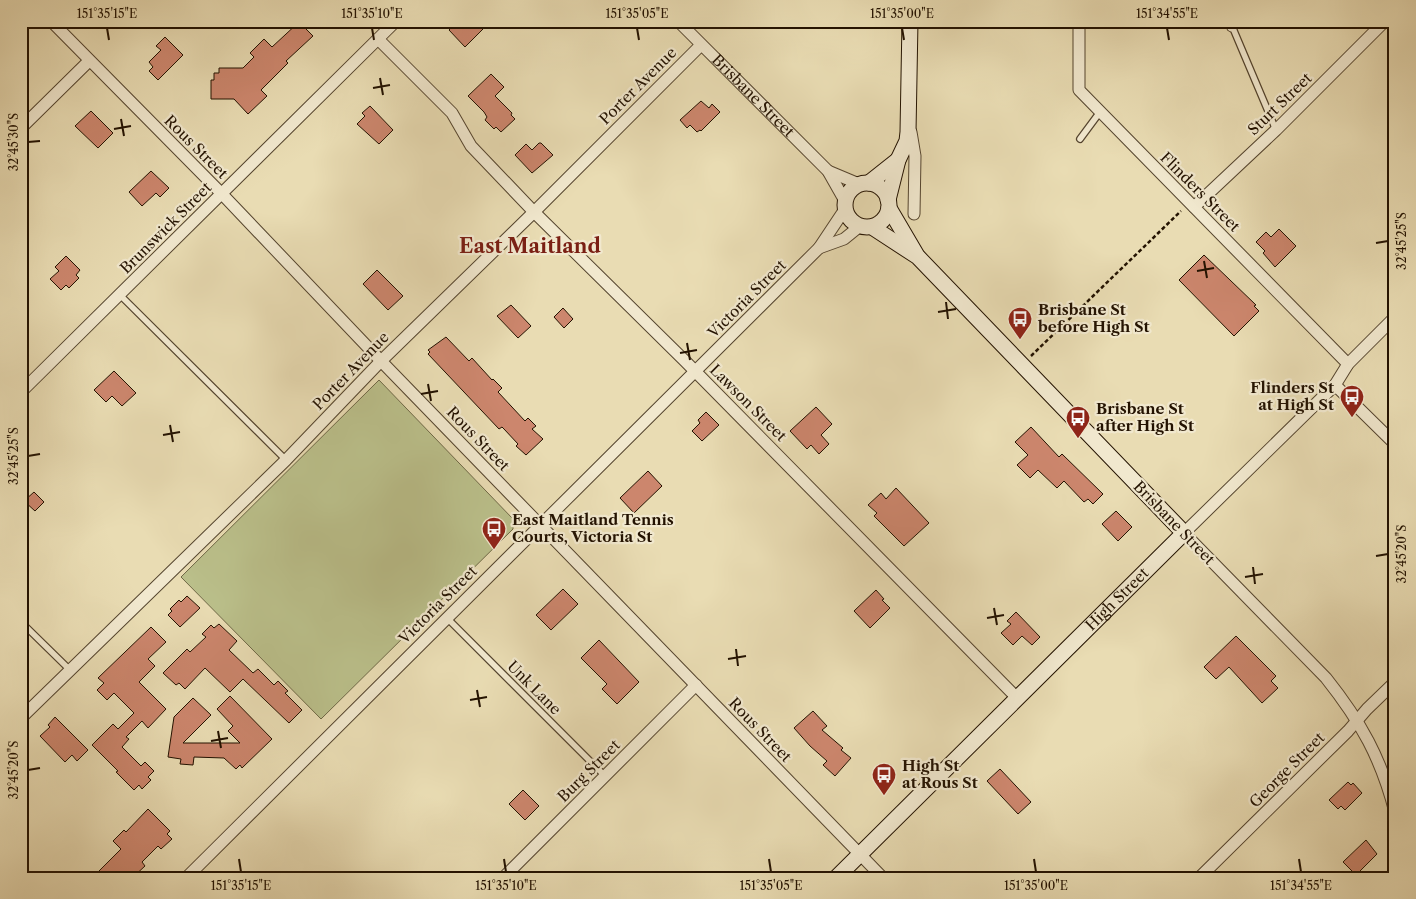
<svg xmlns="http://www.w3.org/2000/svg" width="1416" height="899" viewBox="0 0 1416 899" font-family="'Libre Caslon Text',serif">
<rect width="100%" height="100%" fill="#e9dcb3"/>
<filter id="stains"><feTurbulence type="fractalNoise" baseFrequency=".004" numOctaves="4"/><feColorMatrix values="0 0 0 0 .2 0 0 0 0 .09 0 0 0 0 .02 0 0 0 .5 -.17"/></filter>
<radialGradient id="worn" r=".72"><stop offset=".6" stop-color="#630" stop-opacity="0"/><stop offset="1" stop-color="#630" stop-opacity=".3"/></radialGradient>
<!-- green -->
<path fill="#babf8a" stroke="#6e6846" d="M379,380l134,139v10l-192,190 -140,-142z"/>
<!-- building -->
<path fill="#cc866d" stroke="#231201" d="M458,21h33l-26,26 -16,-17z
M299,22l14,14 -27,25 2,2 -27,27 6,6 -19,18 -14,-15h-23v-19h3v-7h5v-5h24l11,-11 -4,-4 14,-14 8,8z
M165,37l18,18 -25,25 -9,-9 4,-4 -4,-5 12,-12 -5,-4z
M491,74l13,13 -9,9 17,17 -1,2 4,4 -14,13 -5,-5 -2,2 -9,-9 2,-3 -3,-5 -16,-16z
M701,101l8,7 3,-4 8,8 -19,19 -1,-1 -3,2 -7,-7 -3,3 -7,-8z
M370,106l23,24 -14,14 -22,-20 8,-8 -3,-3z
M91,111l22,22 -15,15 -23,-22z
M539,143h2l12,12 -21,18 -17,-18 11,-11 6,6z
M151,171l18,17 -9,9 -4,-4 -14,13 -13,-14z
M1279,229l17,17 -21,21 -12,-14 2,-2 -9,-9 10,-10 5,5z
M1204,255l52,50 -2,1 5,5 -25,25 -55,-56z
M66,256l14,14 -4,5 3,3 -10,10 -3,-3 -5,5 -11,-11 9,-8 -4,-4z
M377,270l26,26 -15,14 -25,-26z
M511,305l20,21 -13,12 -21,-22z
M563,308l10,11 -9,9 -10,-11z
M446,337l23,24 3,-3 20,22 1,-1 9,9 -4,4 27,29 3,-3 8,8 -4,3 11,10 -17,16 -10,-9 2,-2 -14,-15 -2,-2 -3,2 -71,-75 2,-2 -2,-2z
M114,371l22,22 -14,13 -10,-10 -6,6 -12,-12z
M816,407l16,17 -11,11 8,9 -10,10 -8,-9 -4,4 -17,-18z
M706,412l13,13 -17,16 -10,-10 8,-8 -2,-3z
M1031,427l28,30 3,-3 41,40 -10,10 -5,-5 -4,3 -20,-21 -7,7 -19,-18 -8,8 -13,-13 11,-10 -13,-13z
M648,471l14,15 -28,27 -14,-15z
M896,488l33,35 -25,23 -30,-30 3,-3 -9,-8 13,-12 5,6z
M34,492l10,10 -9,9 -11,-10z
M1116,511l16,16 -14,14 -16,-17z
M563,589l15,15 -27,26 -15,-15z
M876,590l8,9 -2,1 8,8 -20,20 -16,-17z
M187,596l13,12 -20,19 -12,-12 4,-4 -2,-2 9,-9 2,2z
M1016,612l24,25 -8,8 -10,-9 -9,9 -12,-12 10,-9 -4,-3z
M219,624l18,17 -8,9 24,23 5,-4 16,16 4,-4 10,10 -3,2 17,17 -13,13 -46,-44 -13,13 -25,-24 -20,21 -6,-6 -3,2 -13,-12 24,-24 3,3 16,-15 -4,-3 9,-9 3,3z
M151,627l15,15 -18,17 7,7 -16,16 27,27 -18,19 -6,-7 -16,16 3,2 -7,8 19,19 4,-4 9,9 -6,6 3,3 -9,9 -3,-4 -5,5 -18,-18 2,-1 -26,-26 21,-21 5,5 16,-16 -20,-20 -7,7 -10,-10 7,-7 -6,-5z
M1236,636l40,40 -5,5 7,7 -16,15 -33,-36 -13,12 -12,-12z
M599,640l40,42 -22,22 -15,-15 5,-5 -26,-26z
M230,696l42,43 -30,29 -2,-3 -4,4 -12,-11 -30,-1 -1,8 -13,-1 1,-5 -13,-2 6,-40 19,-19 18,17 -28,28h57l-12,-12 5,-5 -16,-17z
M813,711l14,15 -5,4 21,18 -2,2 10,8 -16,18 -12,-11 4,-4 -17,-15 -16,-18z
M55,717l33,33 -11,11 -5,-6 -7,7 -25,-26 10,-9 -2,-2z
M1000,769l31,33 -13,12 -31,-33z
M1348,782l3,3 2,-2 9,10 -17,17 -4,-4 -3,3 -9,-9z
M523,790l16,16 -14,14 -16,-16z
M148,809l22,22 -3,3 5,5 -11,10 -3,-3 -16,16 3,4 -13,12h-40l29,-29 -8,-8 11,-11 2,2z
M1366,840l11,14 -21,21 -13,-13z"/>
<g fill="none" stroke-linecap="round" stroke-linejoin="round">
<defs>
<path id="service" d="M1232,26l44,104
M1080,139l20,-27
M120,295l166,165
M447,618l158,158
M21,622l49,48"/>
<g id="minor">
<path d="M51,21l171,173 159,167 502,517"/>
<path id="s1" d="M678,21l150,150 17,30"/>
<path d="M1079,21v69l269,274"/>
<path d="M1232,21v5"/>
<path d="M378,39l74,74 19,33 63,66 151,149 333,338"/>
<path d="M21,128l68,-67"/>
<path d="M911,132l4,24 -1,58"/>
<path d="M828,171l31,13"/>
<path d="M1194,207l82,-77 109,-109"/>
<path d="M819,248l25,-9 16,-13"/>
<path d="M1395,317l-47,47 -13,21 -151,148 142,145c35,44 55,80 69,134"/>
<path d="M1335,385l60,59"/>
<path d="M21,392l375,-371"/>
<path d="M21,718l265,-258 95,-99 153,-149 167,-167"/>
<path d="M186,878l633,-630 26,-39"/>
<path d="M503,878l193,-193"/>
<path d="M1199,878l149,-147 19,-22 28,-27"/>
</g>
<g id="secondary">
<circle cx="867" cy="205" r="22"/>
<path d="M869,183l29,-23"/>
<path d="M888,200l10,-40 9,-19 1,-9 2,-111"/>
<path d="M889,208l27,46"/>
<path id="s2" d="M836,878l348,-345 -266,-276 -46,-30"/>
</g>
</defs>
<!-- service casing -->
<use href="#service" stroke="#54442e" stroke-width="8"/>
<!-- minor casing -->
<use href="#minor" stroke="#54442e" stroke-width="13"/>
<!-- secondary casing -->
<use href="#secondary" stroke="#231201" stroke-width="17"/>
<!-- path -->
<path stroke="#231201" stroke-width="2.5" stroke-dasharray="4 2.5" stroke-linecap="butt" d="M1031,356l150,-145"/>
<!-- service -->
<use href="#service" stroke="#f1e8ce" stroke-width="5.5"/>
<!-- minor -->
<use href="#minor" stroke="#f1e8ce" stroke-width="11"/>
<!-- secondary -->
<use href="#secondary" stroke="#f1e8ce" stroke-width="15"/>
</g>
<!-- ticks -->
<path fill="none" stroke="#231201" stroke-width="2" d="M107,28l2,12M372,28l2,12M637,28l2,12M902,28l2,12M1167,28l2,12M380,78l3,17M373,88l17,-3M121,119l3,17M114,129l17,-3M28,142l12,-1M1376,243l12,-2M1204,261l3,17M1197,271l17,-3M946,302l2,17M938,312l18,-3M687,343l3,17M680,353l17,-3M428,384l3,17M421,394l17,-3M170,425l3,17M163,435l17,-3M28,456l12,-2M1376,556l12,-2M1253,567l2,17M1245,577l18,-3M994,608l3,17M987,618l17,-3M736,649l2,17M728,659l18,-3M477,690l3,17M470,700l17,-3M218,731l3,17M211,741l17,-3M28,770l12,-2M239,859l2,13M504,859l2,13M769,859l2,13M1034,859l2,13M1299,859l2,13"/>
<!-- icons -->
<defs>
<symbol id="bus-pin" viewBox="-11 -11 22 30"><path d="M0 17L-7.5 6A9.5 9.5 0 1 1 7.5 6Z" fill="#8f2418" stroke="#f1e8ce"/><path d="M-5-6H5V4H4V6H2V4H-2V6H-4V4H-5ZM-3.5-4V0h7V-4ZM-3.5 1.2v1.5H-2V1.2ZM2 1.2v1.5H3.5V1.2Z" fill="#fff"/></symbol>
</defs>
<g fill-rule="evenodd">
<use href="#bus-pin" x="1006" y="305" width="28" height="38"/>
<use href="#bus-pin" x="1338" y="383" width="28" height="38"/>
<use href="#bus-pin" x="1064" y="404" width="28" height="38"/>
<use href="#bus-pin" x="480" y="515" width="28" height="38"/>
<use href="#bus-pin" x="870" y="761" width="28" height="38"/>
</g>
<g text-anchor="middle" stroke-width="4.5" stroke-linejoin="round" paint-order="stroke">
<!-- street labels -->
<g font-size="15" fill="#231201" stroke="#f1e8ce">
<text transform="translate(638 86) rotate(-45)" y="5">Porter Avenue</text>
<text dy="5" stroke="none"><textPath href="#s1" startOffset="106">Brisbane Street</textPath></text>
<text transform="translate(1280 104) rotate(-44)" y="5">Sturt Street</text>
<text transform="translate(196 147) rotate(45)" y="5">Rous Street</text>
<text transform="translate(1200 192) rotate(45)" y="5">Flinders Street</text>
<text transform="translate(166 228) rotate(-45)" y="5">Brunswick Street</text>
<text transform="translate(747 299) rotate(-45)" y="5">Victoria Street</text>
<text transform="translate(351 371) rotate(-46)" y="5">Porter Avenue</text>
<text transform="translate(748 403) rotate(45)" y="5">Lawson Street</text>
<text transform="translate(478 439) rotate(46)" y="5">Rous Street</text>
<text transform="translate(1174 523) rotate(46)" y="5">Brisbane Street</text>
<text dy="5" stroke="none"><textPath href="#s2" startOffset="396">High Street</textPath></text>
<text transform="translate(438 605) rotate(-45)" y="5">Victoria Street</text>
<text transform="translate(534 688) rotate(45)" y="5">Unk Lane</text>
<text transform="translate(760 730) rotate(46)" y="5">Rous Street</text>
<text transform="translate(1287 770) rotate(-45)" y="5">George Street</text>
<text transform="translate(589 771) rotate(-45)" y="5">Burg Street</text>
</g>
<!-- poi labels -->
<g font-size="15" font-weight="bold" fill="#231201" stroke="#f1e8ce" text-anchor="start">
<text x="1038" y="315">Brisbane St<tspan x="1038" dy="17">before High St</tspan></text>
<text x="1334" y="393" text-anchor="end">Flinders St<tspan x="1334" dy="17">at High St</tspan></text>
<text x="1096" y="414">Brisbane St<tspan x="1096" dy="17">after High St</tspan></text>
<text x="512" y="525">East Maitland Tennis<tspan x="512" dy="17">Courts, Victoria St</tspan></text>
<text x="902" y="771">High St<tspan x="902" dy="17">at Rous St</tspan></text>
</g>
<!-- district labels -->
<g font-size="20" font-weight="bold" fill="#7a1f14" stroke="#f1e8ce">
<text x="530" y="253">East Maitland</text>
</g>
</g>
<!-- margin -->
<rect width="1416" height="899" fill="none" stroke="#e9dcb3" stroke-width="55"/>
<rect x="28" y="28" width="1360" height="844" fill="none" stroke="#231201" stroke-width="2"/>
<g font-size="12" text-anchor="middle" fill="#231201">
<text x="107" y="18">151°35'15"E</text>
<text x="372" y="18">151°35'10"E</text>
<text x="637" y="18">151°35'05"E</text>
<text x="902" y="18">151°35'00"E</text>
<text x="1167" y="18">151°34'55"E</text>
<text transform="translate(14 142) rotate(-90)" y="4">32°45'30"S</text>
<text transform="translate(1402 241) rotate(-90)" y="4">32°45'25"S</text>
<text transform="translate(14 456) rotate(-90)" y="4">32°45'25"S</text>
<text transform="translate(1402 554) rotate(-90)" y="4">32°45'20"S</text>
<text transform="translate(14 770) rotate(-90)" y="4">32°45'20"S</text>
<text x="241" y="890">151°35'15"E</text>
<text x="506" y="890">151°35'10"E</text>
<text x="771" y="890">151°35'05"E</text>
<text x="1036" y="890">151°35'00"E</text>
<text x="1301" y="890">151°34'55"E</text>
</g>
<rect width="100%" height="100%" filter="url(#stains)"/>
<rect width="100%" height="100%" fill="url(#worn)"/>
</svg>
